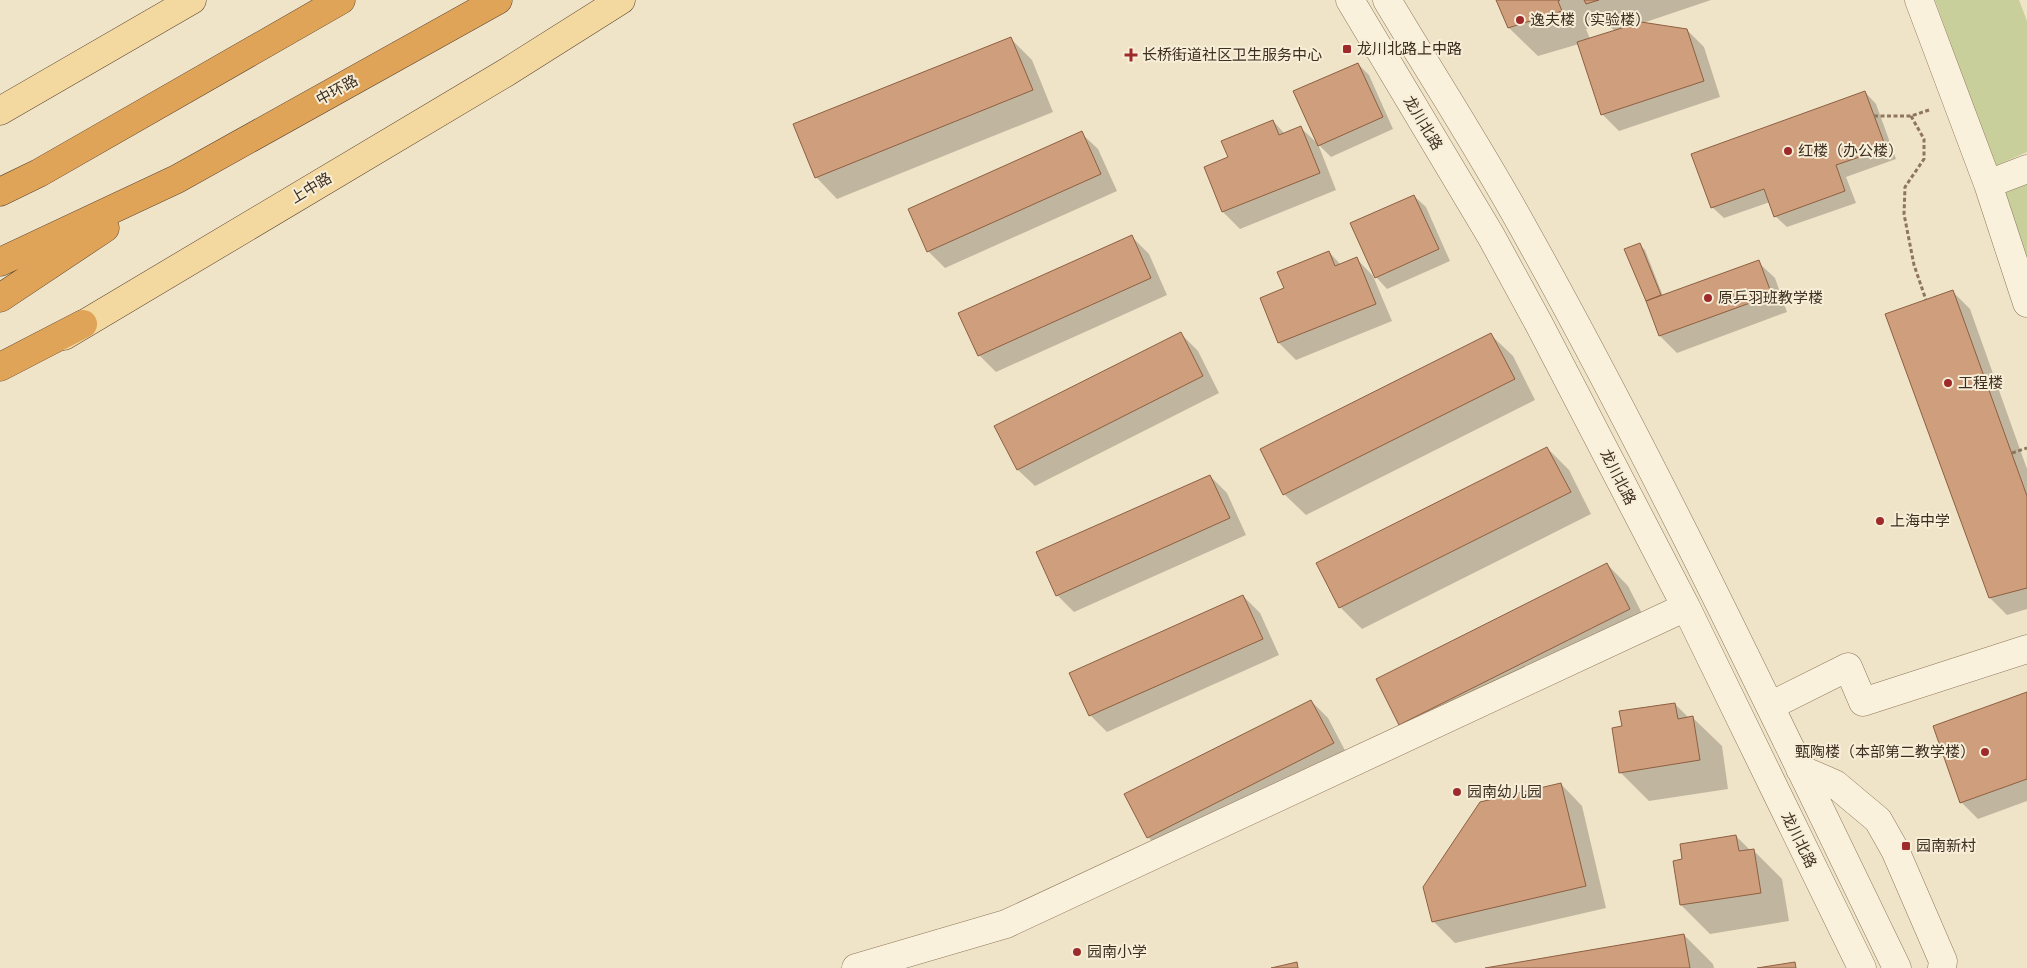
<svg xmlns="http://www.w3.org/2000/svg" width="2027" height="968" viewBox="0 0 2027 968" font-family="'Playfair Display','Noto Sans SC',serif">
<rect width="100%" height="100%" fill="#f0e4c8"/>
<!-- green -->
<path fill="#c9cf9b" d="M1935,0h84l8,21v131l-32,14z
M2027,181v78l-24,-69z"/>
<!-- shadow -->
<path fill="#0003" fill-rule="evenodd" d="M1498,0h213l-68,23 44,7 17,17 16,50 -101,34 -17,-17 -23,-70 -41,12 -29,-28zM1606,23l9,8 -25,8 -4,-10z
M1010,38l22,22 21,52 -216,87 -21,-22z
M1358,64l11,11 24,54 -62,28 -12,-12z
M1865,92l11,12 20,55 -50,18 10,26 -69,24 -12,-11 -5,-14 -46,16 -12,-11z
M1273,121l12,13 16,-6 17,16 18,46 -96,39 -17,-17 -18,-45 24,-9z
M1081,133l17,16 19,42 -172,77 -17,-17z
M1414,196l12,11 24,54 -63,28 -11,-12z
M1132,237l17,17 18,41 -171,77 -17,-17z
M1640,245l5,5 18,46 95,-34 17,16 12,34 -110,41 -17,-17 -13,-36z
M1329,252l12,13 16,-6 16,17 19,45 -96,39 -17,-17 -18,-45 24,-9z
M1953,292l17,17 57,160v140l-20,6 -17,-17 -104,-284z
M1181,334l17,17 21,42 -184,93 -17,-16z
M1491,335l22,21 22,44 -229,115 -22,-21z
M1547,448l22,22 22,44 -229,115 -22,-22z
M1210,476l17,17 19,42 -172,77 -17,-17z
M1607,564l21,22 23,45 -230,115 -21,-22z
M1243,596l17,17 19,42 -172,77 -17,-17z
M2027,694v107l-49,18 -17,-17z
M1311,701l17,17 22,42 -185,94 -17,-17z
M1675,704l14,14h4l29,28 6,43 -79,12 -29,-29 3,-45z
M1561,784l21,22 24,102 -151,35 -22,-22z
M1736,836l14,14h3l29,29 7,42 -79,13 -29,-29 3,-45z
M1684,935l29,29 1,4h-221z"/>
<!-- building -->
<path fill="#cf9f7d" stroke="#8d5f41" d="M1496,0h64l-2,1 4,10 -54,17z
M1584,0h15l-13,4z
M1641,22l46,7 17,52 -103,34 -24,-73z
M1011,37l22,53 -218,88 -22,-54z
M1358,63l25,54 -65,29 -25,-55z
M1865,91l21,57 -50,17 9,26 -71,26 -10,-28 -53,19 -20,-54z
M1273,120l6,15 22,-9 19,47 -98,39 -18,-45 24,-10 -7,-16z
M1082,131l19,43 -174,78 -19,-43z
M1414,195l25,54 -64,29 -25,-55z
M1132,235l19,43 -173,78 -20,-43z
M1640,243l21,52 -15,6 -22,-52z
M1329,251l6,15 22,-9 19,47 -98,39 -18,-45 24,-10 -7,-16z
M1759,260l13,35 -113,41 -13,-35z
M1953,290l74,206v92l-38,10 -104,-284z
M1181,332l22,44 -186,94 -23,-44z
M1491,333l24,46 -232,116 -23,-46z
M1547,447l24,45 -232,116 -23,-45z
M1210,475l20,43 -174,78 -20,-44z
M1607,563l23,46 -231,116 -23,-46z
M1243,595l20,44 -174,77 -20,-43z
M2027,692v87l-67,24 -27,-77z
M1311,700l23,43 -187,95 -23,-44z
M1675,703l3,16 15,-3 7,44 -81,13 -7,-45 10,-2 -3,-15z
M1561,783l25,103 -154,36 -9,-35 57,-85z
M1736,835l3,16 15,-2 7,44 -81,12 -7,-44 9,-2 -2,-15z
M1684,934l6,34h-205z
M1297,962l1,6h-27z
M1795,962l1,6h-39z"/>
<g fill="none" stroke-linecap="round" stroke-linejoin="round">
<defs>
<path id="minor" d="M1350,0l141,236 48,88 147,283 176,361
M1387,0c44,74 91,146 133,222 136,243 255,495 377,746
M1919,0l69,184 39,119
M1988,184l39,-15
M1770,706l78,-39 15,35 164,-53
M1800,769l35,15 43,36 17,30 48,111 -1,7
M856,968l150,-44 680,-317"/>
<path id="major" d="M0,111l192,-111
M64,336l443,-264 114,-72"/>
<path id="highway" d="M0,192l39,-19 302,-173
M0,262l177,-83 321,-179
M0,298l105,-70
M0,367l83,-43"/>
</defs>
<!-- minor casing -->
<use href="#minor" stroke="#8d765c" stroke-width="29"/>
<!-- major casing -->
<use href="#major" stroke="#5b4430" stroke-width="29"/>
<!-- highway casing -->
<use href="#highway" stroke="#5b4430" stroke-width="29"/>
<!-- path -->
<path stroke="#8d765c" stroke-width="3" stroke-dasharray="4 2.5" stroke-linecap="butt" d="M1874,116h37l18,-6
M1911,116l13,23v20l-19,28 -1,27 10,51 12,35
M2012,453l15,-5"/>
<!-- minor -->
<use href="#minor" stroke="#faf1dc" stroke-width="28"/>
<!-- major -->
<use href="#major" stroke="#f3d9a0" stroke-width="28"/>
<!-- highway -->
<use href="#highway" stroke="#e0a458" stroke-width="28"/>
</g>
<!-- markers -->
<g fill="#9e2a2b" stroke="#f7eed8" stroke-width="2">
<circle cx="1520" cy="20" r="5"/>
<rect x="1342" y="44" width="10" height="10" rx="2.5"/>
<path d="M1128.5 47.5h5v5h5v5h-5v5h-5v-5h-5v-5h5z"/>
<circle cx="1788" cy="151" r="5"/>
<circle cx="1708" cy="298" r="5"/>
<circle cx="1948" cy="383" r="5"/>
<circle cx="1880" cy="521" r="5"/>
<circle cx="1985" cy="752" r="5"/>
<circle cx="1457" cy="792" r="5"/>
<rect x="1901" y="841" width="10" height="10" rx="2.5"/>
<circle cx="1077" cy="952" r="5"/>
</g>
<g text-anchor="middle" stroke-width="4" stroke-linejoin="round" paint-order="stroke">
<!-- poi labels -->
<g font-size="15" fill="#3d2e20" stroke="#f7eed8" text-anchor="start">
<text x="1530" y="25">逸夫楼（实验楼）</text>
<text x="1357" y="54">龙川北路上中路</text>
<text x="1142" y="60">长桥街道社区卫生服务中心</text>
<text x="1798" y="156">红楼（办公楼）</text>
<text x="1718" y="303">原乒羽班教学楼</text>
<text x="1958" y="388">工程楼</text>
<text x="1890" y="526">上海中学</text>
<text x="1975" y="757" text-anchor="end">甄陶楼（本部第二教学楼）</text>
<text x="1467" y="797">园南幼儿园</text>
<text x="1916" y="851">园南新村</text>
<text x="1087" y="957">园南小学</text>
</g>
<!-- street labels -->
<g font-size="15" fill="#3d2e20" stroke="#f7eed8">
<text transform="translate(337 90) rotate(-29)" y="5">中环路</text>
<text transform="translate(1423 123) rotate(59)" y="5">龙川北路</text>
<text transform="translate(311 188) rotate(-31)" y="5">上中路</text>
<text transform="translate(1618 477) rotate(63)" y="5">龙川北路</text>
<text transform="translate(1799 840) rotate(64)" y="5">龙川北路</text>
</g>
</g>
</svg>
